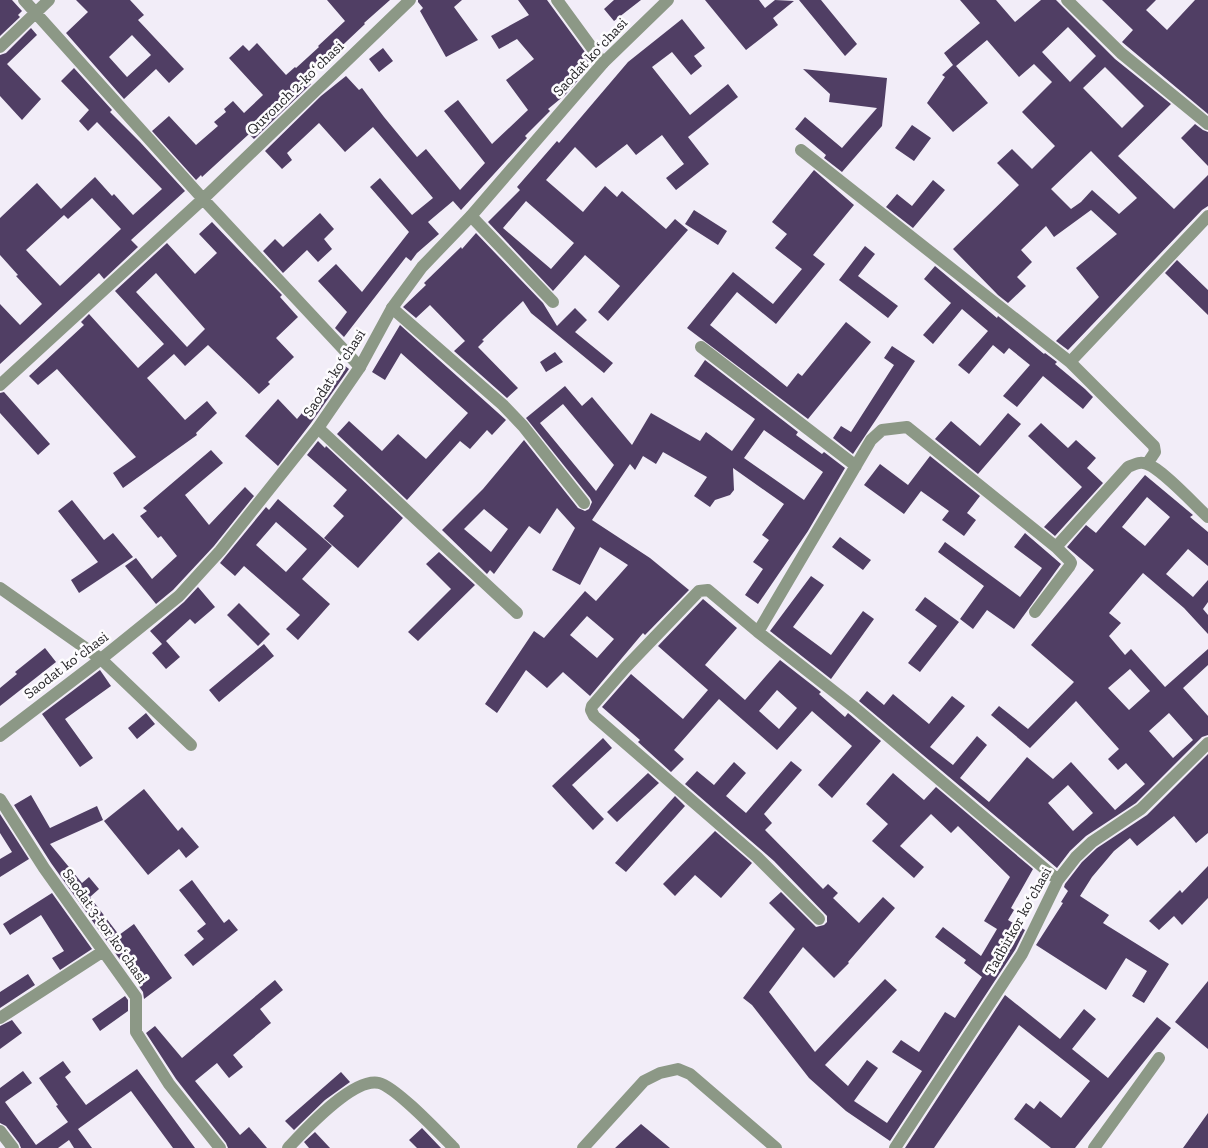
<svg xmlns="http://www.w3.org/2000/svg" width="1208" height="1148" viewBox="0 0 1208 1148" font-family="'Zilla Slab',serif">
<rect width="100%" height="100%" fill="#f2edf8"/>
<!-- building -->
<path fill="#503e64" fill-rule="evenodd" d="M0,0h12l10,11 -4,4 2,2 -20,19z
M76,0h54l14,15 -6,5 46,49 -15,14 -13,-14 -32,30 -58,-66 22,-21zM132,35l19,20 -24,22 -18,-20z
M327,0h63l-26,23 1,1 -36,34 -1,-1 -23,21 6,6 -57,55 -5,-5 -47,43 -1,-2 -5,5 -44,-49 17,-15 27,29 22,-19 -4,-4 12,-10 -2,-3 9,-8 11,12 19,-18 -34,-37 14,-13 6,6 8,-8 29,32 9,-8 1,1 23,-21 -1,-1 27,-25z
M418,0h44l-8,7 24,33 -32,17 -26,-46 3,-3 -5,-6z
M518,0h29l46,63 -28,32 -17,14 2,2 -25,25 2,2 -66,72 -8,-9 -25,21 11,12 -22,19 -6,8 -5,-4 -62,80 -9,-9 12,-16 -29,-31 18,-17 26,28 47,-60 -39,-45 10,-9 32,37 21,-17 -60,-71 -28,25 -26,-29 -32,30 5,7 -10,9 -17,-18 56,-55 25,-20 13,14 3,-2 22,29 33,40 9,-8 34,41 25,-27 -41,-52 14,-11 34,44 36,-34 -22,-30 28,-21 -17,-20 -18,10 -8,-13 38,-21z
M614,0h27l-27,21 -10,-12z
M705,0h54l6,8 10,-8 19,1 -21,17 5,7 -32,25z
M799,0h22l36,44 -12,12z
M960,0h36l19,22 26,-22h15l59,59 56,45 -53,52 56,53 34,-34v31l-6,4 -134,140 -12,-9 43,-44 -23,-29 41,-34 -26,-24 -37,27 -8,-11 -25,24 11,12 -15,15 9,9 -18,17 -10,-8 -45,-46 66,-64 -22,-22 15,-14 20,20 23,-23 -33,-34 30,-30 -18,-18 -15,13 -32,-37 -31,26 32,37 -35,29 -26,-29 18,-26 -3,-2 11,-10 -9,-12 36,-30zM1068,27l28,29 -26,26 -28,-30zM1105,67l39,39 -22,22 -39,-40zM1091,151l46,47 -18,16 -27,-24 -11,12 -10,7 -20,-20z
M1102,0h54l-10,10 21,20 28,-30h13v114l-86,-72 11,-12z
M682,19l23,29 -11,8 8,10 -11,9 -19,-23 -20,15 38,48 38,-31 10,13 -50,40 21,27 -33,26 -10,-12 18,-14 -22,-29 -26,20 -9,-11 -31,24 -21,-21 -29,33 37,32 22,-26 12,11 5,-6 44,38 9,-10 13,11 -80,91 -10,-9 22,-26 -35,-31 -32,36 -65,-69 32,-32 -3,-3 40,-46 2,2 69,-81zM526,201l48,42 -23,26 -48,-41z
M31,28l6,7 -30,29 34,35 -19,21 -22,-24v-41l6,-2z
M383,48l10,13 -14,11 -10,-13z
M74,68l38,42 -2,2 30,30 45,49 -54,49 7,7 -34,32 -5,-6 -99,91v-60l20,21 22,-21 -26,-28 2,-1 -18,-20v-37l37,-35 24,26 34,-32 17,19 2,-2 19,21 29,-26 -65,-67 -9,9 -9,-10 10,-11 -28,-29zM92,198l29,31 -61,57 -34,-36 38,-35 4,4z
M803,69l84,9 -5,48 -40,46 -18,-14 2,-3 -31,-26 10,-12 37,31 35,-40 -48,-6 1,-8z
M1195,124l8,6 5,2v34l-27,-28z
M912,125l19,13 -17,23 -19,-13z
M814,170l40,35 -41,50 12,9 -49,60 -39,-32 -27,33 77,62 11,-14 4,3 44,-54 25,20 -63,77 -121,-91 46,-56 40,32 29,-35 -27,-21 12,-14 -15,-12z
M933,180l12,10 -32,38 -27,-21 11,-13 15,12z
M694,210l33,21 -9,14 -33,-21z
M320,213l14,16 -10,10 8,10 -14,13 -11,-12 -24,23 -20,-22 12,-12 8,8z
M212,222l70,73 -2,2 18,20 -22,21 18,19 -26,25 2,2 -11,10 -51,-49 -23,21 -11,-12 -27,24 38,42 22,-19 10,12 -21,20 1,2 -74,53 -10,-15 23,-16 -79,-88 -19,16 -9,-9 55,-51 -3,-3 8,-8 49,54 26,-24 -49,-53 52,-48 28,31 22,-21 -18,-19zM156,273l49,56 -18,18 -51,-55z
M476,233l67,70 14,23 18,-18 12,12 -12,12 38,31 -9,10 -73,-60 -8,-12 -41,39 2,1 -6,6 40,41 -11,10 -53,-47 11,-10 -35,-36 -14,13 -13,-11 23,-22 -2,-2 37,-36 1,2z
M865,246l10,8 -17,22 40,30 -10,12 -49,-38z
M1177,260l31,30v25l-43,-42z
M935,266l62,52 1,-2 46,38 1,-1 12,9 -2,2 30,25 8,8 -10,12 -40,-33 -26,31 -14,-11 27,-31 -21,-17 -5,6 -11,-9 -24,29 -11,-9 30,-34 -26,-22 -29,35 -10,-9 28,-32 -27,-24z
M400,325l106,95 -14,15 -5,-5 -17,19 -10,-8 -53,59 -70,-66 12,-13 33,30 16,-17 28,25 42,-46 -67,-60 -16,27 -13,-8z
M892,346l23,15 -62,93 -20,-16 8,-12 10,6 43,-67 -10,-7z
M555,352l8,10 -17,10 -6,-10z
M705,360l93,72 -2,3 26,19 2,-2 21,16 -37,63 -50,73 -13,-9 18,-26 -10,-7 16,-22 -7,-5 22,-31 -51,-36 1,22 -4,5 -15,5 -5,7 -16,-11 13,-19 -44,-25 -7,12 -13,-8 -8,14 -5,-6 -38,56 58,38 39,32 -44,45 -2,-2 -53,63 -27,-24 -16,16 -21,-18 -29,43 -12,-9 49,-73 10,7 41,-47 11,10 32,-36 -28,-18 -20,38 -28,-15 23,-42 -18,-20 -17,26 -11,-8 -35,48 -4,-4 -3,4 -45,-44 41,-41 41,-49 54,68 7,3 4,-2 3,-7 -2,-4 -64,-80 39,-32 17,20 10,-9 40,48 19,-32 49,28 6,-9 26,19 23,-32 -61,-43zM563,404l51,61 -18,26 -56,-68zM764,430l59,42 -19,28 -60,-42zM484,509l24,20 -17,23 -27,-23zM587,616l27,23 -17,19 -27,-23z
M340,362l9,7 -38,54 -33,43 -33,-30 33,-37 19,20 29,-35z
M4,392l46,52 -12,11 -38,-42v-20z
M1008,413l13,11 -43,50 -43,-35 16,-18 29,25z
M1041,423l27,25 8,-8 20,18 -9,10 16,15 -48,53 -11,-9 38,-40 -54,-51z
M318,441l7,7 1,-2 77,72 -45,50 -34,-30 20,-22 -11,-10 14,-16 -40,-35z
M211,450l12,13 -38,32 24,30 36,-38 9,9 -40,50 -41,44 -17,14 -31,-38 11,-8 16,21 25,-23 -16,-20 -3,2 -18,-22 7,-5 -4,-3z
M930,456l50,40 -13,17 9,7 -12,16 -22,-16 7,-9 -28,-20 -17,23 -40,-29 16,-21 28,21z
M1145,475l48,40 -3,2 18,15v34l-20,-17 -22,25 27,23 15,-17v22l-5,7 5,6v19l-24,-26 -41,-35 -34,40 12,10 -12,13 16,19 6,-6 34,38 43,-38v16l-25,23 25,28v19l-6,2 -66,66 -50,33 -16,15 -13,17 -198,-167 8,-10 17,14 9,-11 36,30 23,-28 13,10 -35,41 23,18 24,-29 10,9 -27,33 29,24 38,-45 26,22 18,-17 44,48 30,-26 -19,-21 -8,7 -10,-11 11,-10 -43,-48 -46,47 -39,-33 8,-9 29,23 46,-47 -43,-37 63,-75 -27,-23 19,-22 10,8zM1147,497l23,20 -25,29 -23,-19zM1130,669l20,22 -21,19 -21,-22zM1169,713l24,27 -20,18 -24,-27zM1068,785l25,28 -20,18 -25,-28z
M278,499l54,47 -30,33 28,25 -32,36 -12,-11 14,-14 -56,-49 -9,10 -15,-13 46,-56 3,3zM276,522l31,27 -21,23 -30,-27z
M72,500l32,40 9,-7 20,24 -54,36 -8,-13 27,-18 -40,-51z
M1025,533l36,31 -47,65 -27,-19 -14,19 -13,-10 24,-33 -46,-34 7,-10 75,55 22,-29 -28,-21z
M840,537l31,23 -8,10 -31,-23z
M439,552l36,33 -57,56 -10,-9 43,-43 -25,-25z
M811,576l13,9 -31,42 38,28 32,-44 11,8 -43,60 -61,-48z
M198,587l17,20 -20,17 -5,-5 -24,22 14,16 -14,12 -14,-16 10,-9 -12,-13 34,-29z
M925,597l34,25 -39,50 -12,-9 29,-37 -22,-16z
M703,599l34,29 -32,37 40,35 35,-40 41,32 -2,2 26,23 3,-4 33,28 -49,57 -14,-13 34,-39 -40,-35 -35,39 -58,-51 -45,51 10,9 -13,13 -33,-30 2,-2 -38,-33 29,-33 52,45 25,-29 -50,-44zM777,690l20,18 -18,21 -20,-18z
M239,603l31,31 -12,12 -31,-31z
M264,644l10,12 -55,46 -10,-12z
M45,648l11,14 -56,44v-18l17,-14 -2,-2z
M100,670l11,16 -46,33 28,39 -13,9 -38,-53z
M146,713l9,11 -18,15 -9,-11z
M603,738l9,10 -40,37 32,34 -11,11 -41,-44z
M1208,754v79l-12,10 -22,-27 -37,30 -7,-8 -16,13 -22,26 -12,19 29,19 -6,8 66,41 -25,39 -12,-7 15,-25 -21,-13 -20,32 -70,-45 27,-42 -2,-1 7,-11 -4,-4 1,-3 17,-22 15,-14 50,-33z
M791,761l11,9 -38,44 8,9 -7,7 58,59 5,-5 10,9 -5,5 26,25 24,-26 12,11 -47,54 1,1 -15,15 -31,-31 -34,45 46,60 70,-73 12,11 -72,75 23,21 19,-26 11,8 -24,33 33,22 35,-52 -30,-19 9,-12 18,12 26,-40 10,6 27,-41 -18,-14 2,-3 -31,-23 8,-10 38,29 16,-27 -13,-8 26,-44 -52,-51 -7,7 -20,-19 -31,32 24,21 -10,11 -42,-37 16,-17 -22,-20 27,-31 31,27 12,-13 97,82 -22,39 3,2 -6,10 17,10 -10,20 -125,191 -44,-30 -37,-33 -57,-73 -9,-7 52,-69 -26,-26 12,-11 35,35 8,-2 3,-3v-6l-53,-55 -89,-77 12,-13 17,14 20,-23 12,11 -20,23 20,17z
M648,773l11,10 -42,39 -10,-10z
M144,789l34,42 4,-4 17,20 -13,11 -7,-9 -31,26 -44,-54z
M31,795l19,33 47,-22 6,14 -53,24 32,39 7,-6 10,12 -9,8 29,38 15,-11 38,54 -28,21 -1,-7 -92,-129 -37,-58z
M675,796l10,10 -59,66 -11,-9z
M0,814l29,45 -29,18v-18l12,-7 -12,-19z
M715,831l37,32 -31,35 -26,-23 -20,21 -12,-12z
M1208,866v32l-26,27 -8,-9 -15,14 -10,-9 31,-31 2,3z
M192,880l32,43 5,-4 9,11 -45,36 -9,-11 20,-16 -7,-8 9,-7 -27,-34z
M52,893l40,56 -32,21 -8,-12 12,-7 -23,-36 -31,20 -7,-11z
M28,974l7,11 -35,23v-16z
M275,980l8,10 -23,19 11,14 -38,32 10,12 -14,11 -12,-15 -22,18 45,54 9,-8 18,21h-39l-2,-5 -50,-64 -30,-46 9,-7 27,32z
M1208,981v68l-33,-27z
M1005,995l55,44 24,-30 12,10 -24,30 36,29 49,-61 14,11 -96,120h-24l-37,-29 12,-16 8,6 6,-8 21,17 29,-37 -71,-56 -85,123h-29z
M125,996l3,4v11l-28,20 -8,-12z
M12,1020l10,13 -22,16v-23z
M63,1061l8,11 -6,5 21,28 51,-36 58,79h-22l-42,-57 -53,38 14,19h-18l-5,-8 -11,8h-37l-2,-5 -13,-17 -6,-3v-35l23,-17 9,12 -27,19 31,43 32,-23 -12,-16 2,-1 -19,-27z
M341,1072l9,10 -25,18 -31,30 -9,-9z
M1208,1113v35h-25z
M641,1124l29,24h-55z
M422,1128l19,20h-24l-8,-8z
M315,1132l15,16h-21l-5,-6z"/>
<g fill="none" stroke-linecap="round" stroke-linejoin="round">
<!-- minor -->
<path stroke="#8c9886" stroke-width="12" d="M24,0l179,199 157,168
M557,0l46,63
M1067,0l54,53 87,71
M0,47l49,-47
M801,150l269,212 84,84 1,6 -8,12
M471,216l82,86
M392,308l111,97 20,21 61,77
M701,347l155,119
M1070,362l138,-146
M0,385l203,-186 207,-199
M318,428l199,185
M1056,547l72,-80c7,-3 12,-6 19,-3 15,5 48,41 61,53
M0,588l101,71 90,86
M758,632l113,-192 11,-10 25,-3 149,120 14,14 1,2 -2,4 -34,45
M0,799l44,69 92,129v35l33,52 51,64
M819,919l-62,-62 -163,-141 -3,-6 1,-4 34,-39 73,-76 9,-1 50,42 97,76 203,172
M0,1018l102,-66
M0,1131l13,17
M288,1148c17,-18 65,-71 91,-65 17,4 61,51 75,65
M583,1148l61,-67 16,-8 18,-4 12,5 86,74
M895,1148l127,-194 36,-74 18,-23 16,-15 49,-33 67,-66
M1094,1148l65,-90"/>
<!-- tertiary -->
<path stroke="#8c9886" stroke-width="12" d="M0,736l101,-77 78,-63 41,-45 98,-123 42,-61 32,-59 30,-41 49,-51 132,-153 65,-63"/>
</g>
<g text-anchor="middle" stroke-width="5" stroke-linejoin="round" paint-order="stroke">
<!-- street labels -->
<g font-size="15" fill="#272629" stroke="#fdfcfe">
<text transform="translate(590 57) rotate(-47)" y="5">Saodat koʻchasi</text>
<text transform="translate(295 88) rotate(-44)" y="5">Quvonch 2-koʻchasi</text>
<text transform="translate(334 373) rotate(-57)" y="5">Saodat koʻchasi</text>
<text transform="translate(66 665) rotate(-37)" y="5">Saodat koʻchasi</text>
<text transform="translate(1018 921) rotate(-61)" y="5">Tadbirkor koʻchasi</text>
<text transform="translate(105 926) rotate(55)" y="5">Saodat 3-tor koʻchasi</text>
</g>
</g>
</svg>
